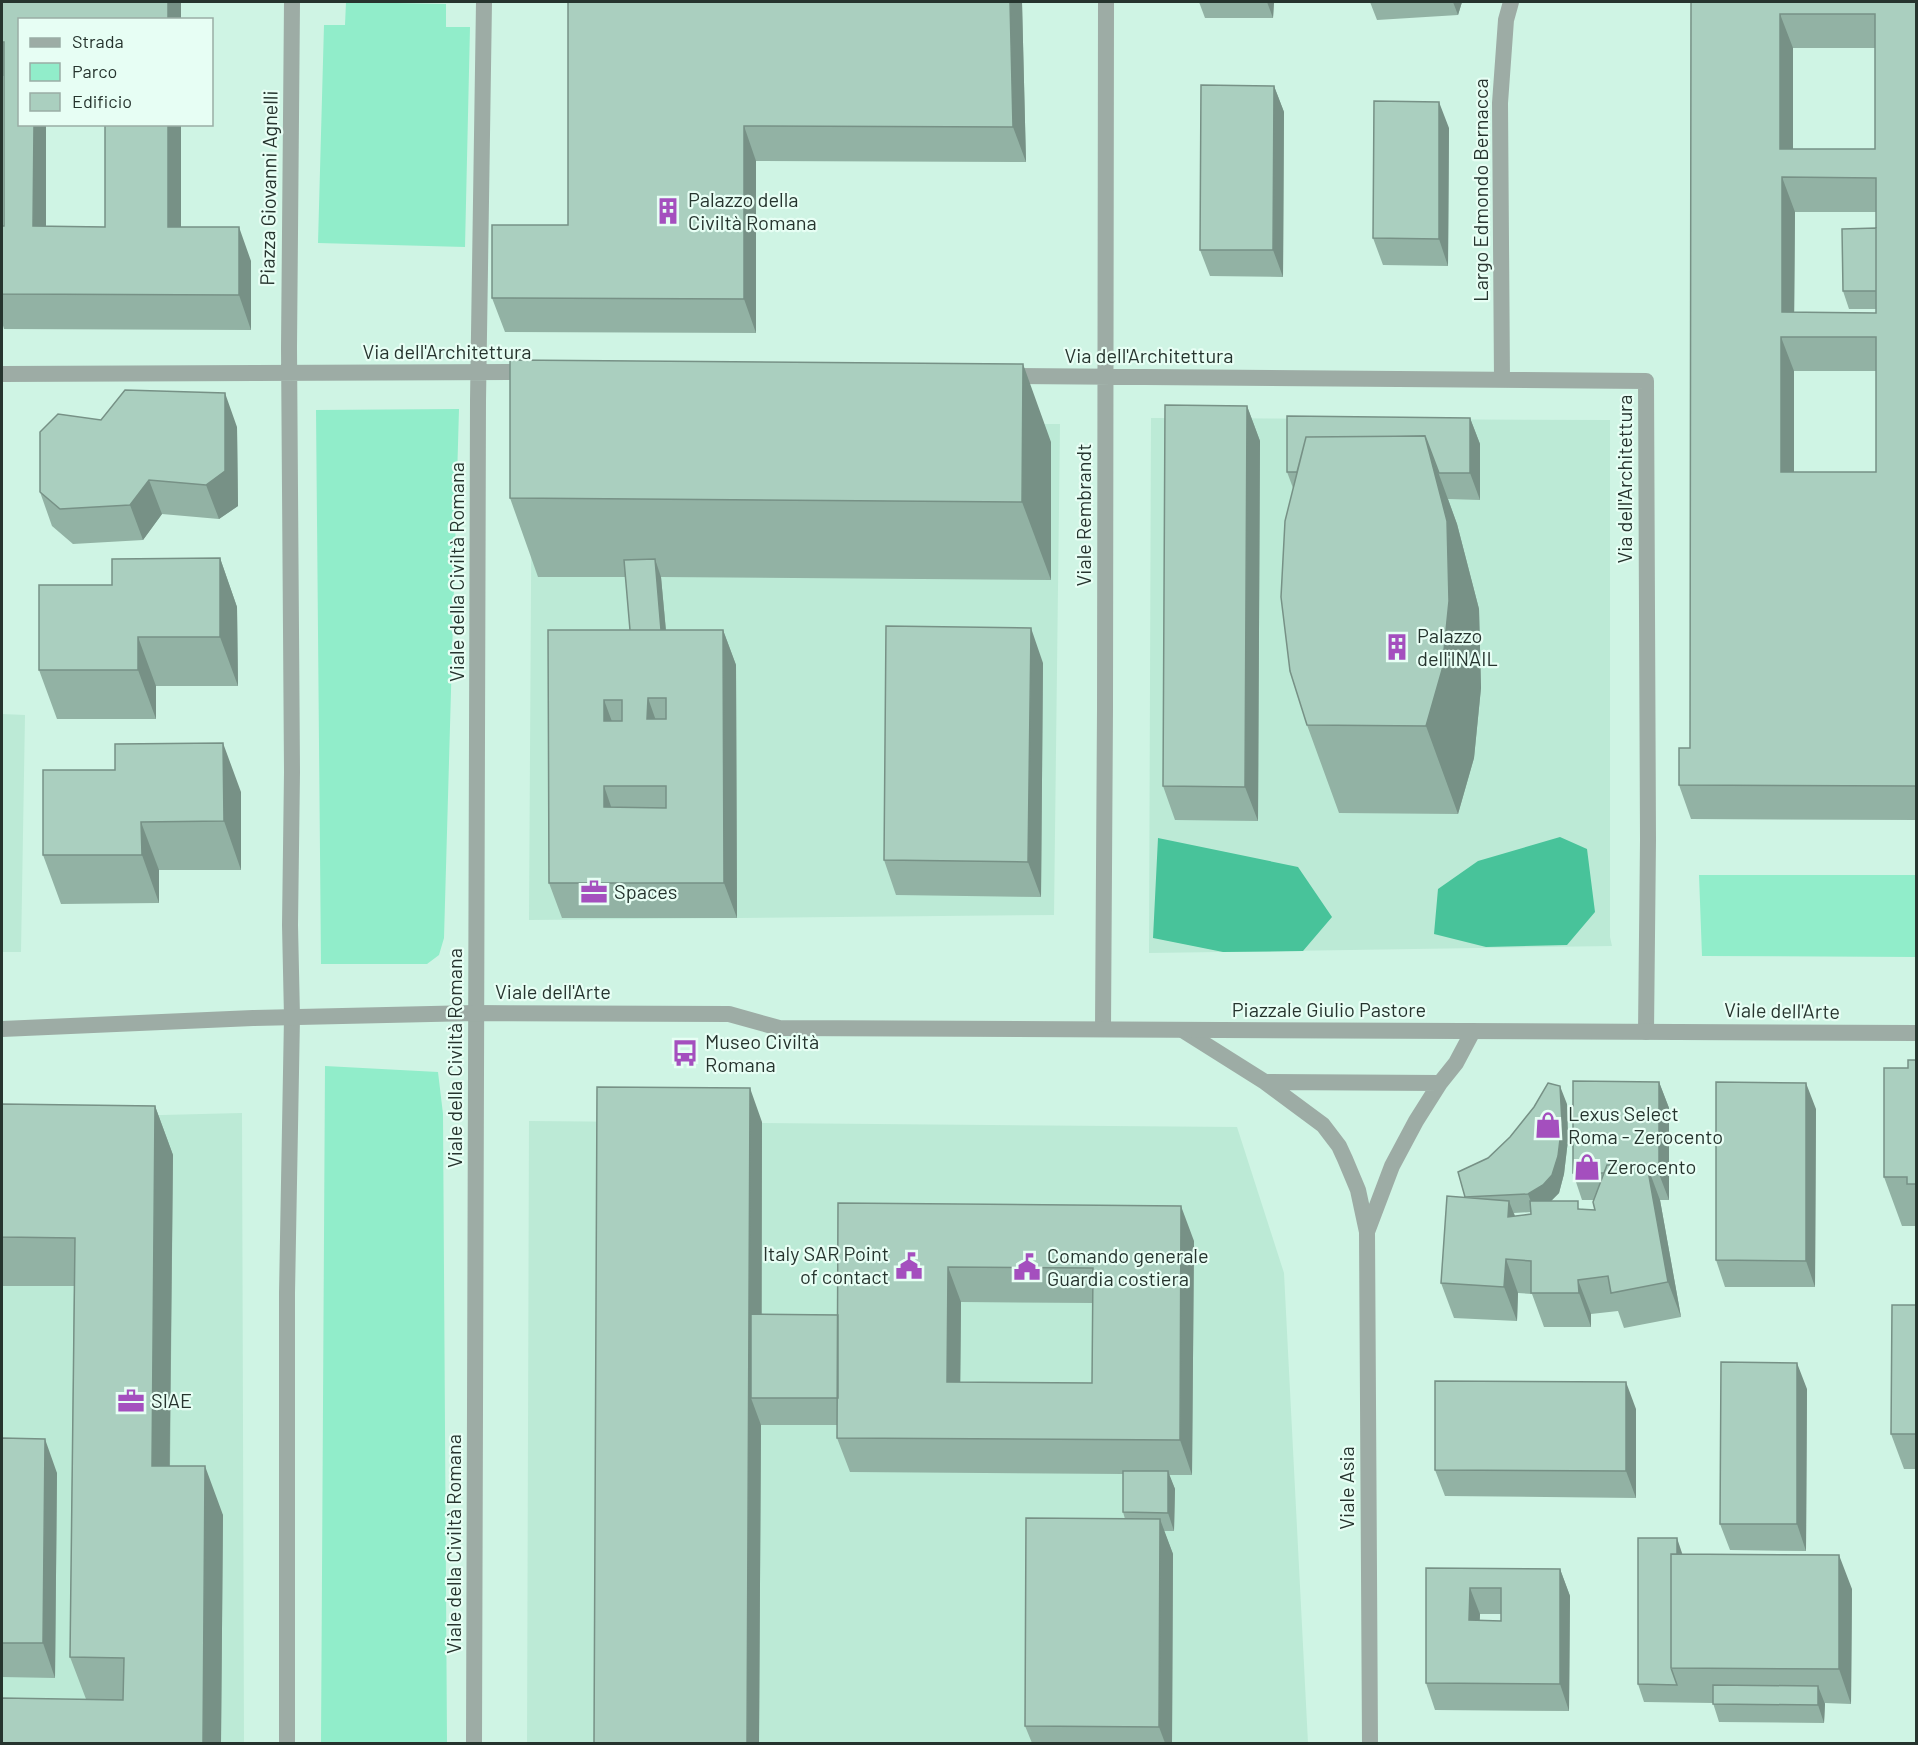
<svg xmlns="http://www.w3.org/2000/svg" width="1918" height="1745" viewBox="0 0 1918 1745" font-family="Barlow,sans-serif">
<rect width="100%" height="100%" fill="#cff4e4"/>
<!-- built -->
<path fill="#bcead6" d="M1151,418l459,2v517l2,9 -463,7z
M532,423l528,1 -6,491 -525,5z
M2,714l23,1 -4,237h-19z
M242,1113l2,630h-242v-624z
M529,1121l708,6 47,146 24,470 -781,1z"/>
<!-- green -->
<path fill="#91edca" d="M346,2l100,2v23h24l-5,220 -147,-4 6,-218h21z
M459,409l-15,529 -5,17 -12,9h-106l-5,-554z
M1699,875h217v82l-214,-1z
M325,1066l113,6 5,42 4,629h-126z"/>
<!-- forest -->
<path fill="#48c39a" d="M1560,837l27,12 8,63 -28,33 -81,2 -52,-13 4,-45 40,-28z
M1158,838l140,29 34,50 -29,34 -80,1 -70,-14z"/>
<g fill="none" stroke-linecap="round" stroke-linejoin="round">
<!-- minor -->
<path stroke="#9daca5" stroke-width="16" d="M2,374l530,-2
M1005,376l641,5 2,459 -2,192
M1502,380l-2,-277 6,-83 5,-18
M1103,1029l2,-320 1,-707
M1184,1031l81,51 58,43 16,21 6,13 13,31 9,42 3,512
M1265,1082l175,1
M1367,1232l25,-66 24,-45 24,-38 16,-20 17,-32
M287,1744v-451l5,-276 -2,-92 2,-153 -3,-424 3,-346
M474,1744l4,-1343 6,-399"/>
<!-- tertiary -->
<path stroke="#9daca5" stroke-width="16" d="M2,1029l251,-11 222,-5 254,1 50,14 1137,5"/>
</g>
<!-- wall -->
<path fill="#92b2a4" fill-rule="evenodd" d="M2,2h179v18h-161l26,206 59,1v-103h76v103l70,34v69l-247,-1 -2,-7v-96h2v-150h-2z
M568,2h454l4,160 -270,-1v172l-251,-1 -13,-34 76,-73z
M1199,2h75l-1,16h-68z
M1370,2h92l-4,13 -81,5z
M1691,2h226v818l-226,-1 -12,-34 11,-37zM1793,48h82v101h-82zM1795,212h81v16l-33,63 6,18h27v4l-82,-1zM1794,371h82v101h-82z
M1274,86l10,26 -1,165 -73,-1 -10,-26z
M1449,128l-1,138 -65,-1 -10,-27z
M1247,406l13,35 -2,380 -83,-1 -12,-34z
M1470,418l10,26v56l-32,-1 9,25 22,85 2,79 -7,70 -16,56 -119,-1 -32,-88 -14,-237 -6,-16z
M101,420l136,7 1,79 -19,13 -57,-5 -19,26 -70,4 -21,-18 -12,-34z
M1051,442v138l-390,-3 5,53h57l13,35 1,253h-175l-13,-35 -1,-253h82l-4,-53h-88l-28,-79z
M220,558l17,49 1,79h-82v33h-99l-18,-49 73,-85z
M1043,663l-2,234 -145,-2 -12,-35z
M43,770l198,22v78h-82v33l-98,1 -18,-49z
M1917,1060v166h-15l-18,-49 24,-109z
M1659,1082l10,26v92h-9l21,117 -57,11 -6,-17 -27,3v13h-47l-12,-33 -14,-1 -1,28 -63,-3 -13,-35 24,-85 -7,-26 30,-14 79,-54 1,36 -4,34 -5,19 -8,8 30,8 14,1 -1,-10h-12l-9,-27zM1531,1212v2l-16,2 -1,-3z
M2,1104l153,2 18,49 -3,311 53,49 -2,228 -135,-44 -16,-42 4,-371h-72z
M1816,1109l-1,178h-90l-9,-27z
M762,1122v192l76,1v-112l356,38 -2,234h-23l6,14 -1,42h-10l9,23 -1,189h-140l-7,-17 100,-207 -2,-7v-38l-273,-2 -13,-34v-13h-76l-2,318h-165zM961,1302l132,1 -1,80 -132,-1z
M1917,1305v164h-13l-13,-35z
M1807,1389l-1,162 -76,-1 -10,-26z
M1636,1409v89l-191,-2 -10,-26z
M2,1438l55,35 -2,205 -53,-1z
M1683,1554l169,35 -1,115 -26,-1 -1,20 -105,-1 -6,-19 -69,-1 -6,-18z
M1426,1568l134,1 10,27 -1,115 -134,-1 -9,-27zM1480,1614h21v7l-22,-1z"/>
<!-- shaded-wall -->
<path fill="#779186" d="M168,2h13v18h-13z
M1010,2h12l4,160 -13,-35z
M1267,2h7l-1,16z
M1453,2h9l-4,13z
M1780,14l13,34v129l-13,-28z
M1274,86l10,26 -1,165 -10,-27z
M1439,102l10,26 -1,138 -9,-27z
M34,124h12v137l-13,-35z
M168,124h13v137l-13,-34z
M744,126l12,35v172l-12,-34z
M1782,177l13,35 -1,125 -12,-25z
M239,227l12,34v69l-12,-35z
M1781,337l13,34v135l-13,-34z
M1023,364l28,78v138l-29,-78z
M225,393l12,34 1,79 -19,13 -13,-34z
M1247,406l13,35 -2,380 -13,-34z
M1470,418l10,26v56l-10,-27z
M1425,436l32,88 22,85 2,79 -7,70 -16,56 -32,-88z
M149,480l13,34 -19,26 -13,-35z
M220,558l17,49 1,79 -18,-49z
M655,559l6,18 8,88 -7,-18z
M1031,628l12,35 -2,234 -13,-35z
M723,630l13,35 1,253 -13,-35z
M138,637l18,49v33l-18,-49z
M648,698l12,34 -13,-13z
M604,700l13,35 -13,-14z
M223,743l18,49v78l-17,-49z
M604,786l12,35 -12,-14z
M141,822l18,48v33l-17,-48z
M1659,1082l10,26v92l-10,-26z
M1806,1083l10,26 -1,178 -9,-26z
M1560,1086l7,18 1,36 -4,34 -5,19 -10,10 -14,9 -7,-18z
M750,1088l12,34 -1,276h-10l10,27 -2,318h-12z
M155,1106l18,49 -4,359 -17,-48z
M1647,1165l13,35 21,117 -13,-35z
M1509,1201l13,34 -14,-18z
M1181,1206l13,35 -2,234 -12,-35z
M1506,1259l12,34 -1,28 -13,-34z
M948,1267l13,35 -1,115 -13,-35z
M1578,1280l13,34v13l-12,-34z
M1797,1363l10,26 -1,162 -9,-27z
M1626,1382l10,27v89l-10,-27z
M45,1439l12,34 -2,205 -12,-35z
M205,1466l18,49 -2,228h-18z
M1168,1471l7,18 -1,42 -6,-18z
M1160,1519l13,35 -1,189h-7l-6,-16z
M1677,1538l6,18 -6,112z
M1839,1555l13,34 -1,115 -12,-35z
M1560,1569l10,27 -1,115 -9,-27z
M1470,1588l10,26 -1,33 -10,-27z
M1818,1686l7,18 -1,19 -6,-18z"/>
<!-- building -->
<path fill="#aacfbf" stroke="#779186" stroke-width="1.5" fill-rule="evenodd" d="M2,2h166v18h-148v104h14l-1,102 72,1v-103h63v103h71v68l-237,-1v-68h2v-184h-2z
M568,2h442l3,125 -269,-1v173l-252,-1v-73h76z
M1691,2h226v784l-238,-1v-37h11zM1780,14h95v135h-95zM1782,177l94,1v135l-94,-1zM1781,337h95v135h-95z
M1201,85l73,1 -1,164h-73z
M1374,101l65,1v137l-66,-1z
M1876,228v63h-33l-1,-62z
M510,360l513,4 -1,138 -512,-4z
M125,390l100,3v78l-19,14 -57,-5 -19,25 -70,4 -20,-17v-60l18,-18 43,6z
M1165,405l82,1 -2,381 -82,-1z
M1287,416l183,2v55h-31l-14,-37 -119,1 -9,35h-10z
M1425,436l22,85 2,80 -7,69 -16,56 -119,-1 -17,-54 -9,-74 4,-76 21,-84z
M220,558v79h-82v33h-99v-85h73v-26z
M655,559l6,71h-31l-6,-70z
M886,626l145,2 -3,234 -144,-2z
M548,630h175l1,253h-175zM648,698h18v21h-19zM604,700h18v21h-18zM604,786h62v22l-62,-1z
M223,743l1,78 -83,1 1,33h-99v-85h72v-26z
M1908,1060h9v124h-10v-7h-23v-109h24z
M1573,1081l86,1v92h-9l-3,-9h-40l-3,8h-31z
M1716,1082l90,1v178l-90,-1z
M1548,1083l12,3 2,37 -4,33 -6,19 -9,10 -15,9 -63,3 -7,-25 30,-14 22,-21 24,-30z
M597,1087l153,1 -3,655h-153z
M2,1104l153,2 -3,360h53l-2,277h-201v-45l121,2 1,-42 -54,-1 5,-419 -73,-1z
M1607,1165h40l21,117 -57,11 -3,-17 -30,4 1,13h-48v-32l-25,-2 -2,28 -63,-4 6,-87 62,5 -1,16 23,-3 -1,-13h48v8l17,1 -2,-8z
M838,1203l343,3 -1,234 -343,-2zM948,1267l145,1 -1,115 -145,-1z
M1892,1305h25v129h-26z
M751,1314l87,1v83h-87z
M1721,1362l76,1v161h-77z
M1435,1381l191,1v89l-191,-1z
M2,1438l43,1 -2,204h-41z
M1123,1471h45v42l-45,-1z
M1026,1518l134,1 -1,208 -134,-1z
M1638,1538h39v16h-6v114l6,17 -39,-1z
M1671,1554l168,1v114l-168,-1z
M1426,1568l134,1v115l-134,-1zM1470,1588h31v33l-32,-1z
M1713,1685l105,1v19l-105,-1z"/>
<!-- icons -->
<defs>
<symbol id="building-bare" viewBox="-9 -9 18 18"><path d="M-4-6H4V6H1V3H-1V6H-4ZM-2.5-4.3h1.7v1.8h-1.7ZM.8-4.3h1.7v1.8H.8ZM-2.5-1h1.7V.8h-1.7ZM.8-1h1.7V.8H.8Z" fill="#a44fbe" stroke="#e7fef4" stroke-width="2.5" paint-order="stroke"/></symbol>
<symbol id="office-bare" viewBox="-9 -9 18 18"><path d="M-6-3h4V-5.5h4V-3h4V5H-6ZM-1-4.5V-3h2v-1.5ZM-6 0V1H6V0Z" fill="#a44fbe" stroke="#e7fef4" stroke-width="2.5" paint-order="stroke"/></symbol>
<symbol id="bus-bare" viewBox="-9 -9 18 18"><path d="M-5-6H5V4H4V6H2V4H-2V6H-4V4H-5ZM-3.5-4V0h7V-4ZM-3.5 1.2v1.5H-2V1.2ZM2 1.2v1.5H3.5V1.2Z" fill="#a44fbe" stroke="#e7fef4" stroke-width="2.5" paint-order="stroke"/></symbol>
<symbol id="shop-bare" viewBox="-9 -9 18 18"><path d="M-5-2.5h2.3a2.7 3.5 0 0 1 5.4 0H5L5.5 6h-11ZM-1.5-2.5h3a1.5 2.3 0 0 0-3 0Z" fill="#a44fbe" stroke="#e7fef4" stroke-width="2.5" paint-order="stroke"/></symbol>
<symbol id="civic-bare" viewBox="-9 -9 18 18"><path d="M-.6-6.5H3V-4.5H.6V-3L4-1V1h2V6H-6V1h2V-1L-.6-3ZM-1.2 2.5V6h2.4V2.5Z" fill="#a44fbe" stroke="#e7fef4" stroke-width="2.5" paint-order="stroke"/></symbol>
</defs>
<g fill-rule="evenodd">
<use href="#building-bare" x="649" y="192" width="38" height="38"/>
<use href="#building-bare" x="1378" y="628" width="38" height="38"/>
<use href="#office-bare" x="575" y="873" width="38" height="38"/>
<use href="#bus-bare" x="666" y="1034" width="38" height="38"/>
<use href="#shop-bare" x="1529" y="1106" width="38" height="38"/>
<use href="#shop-bare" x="1568" y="1148" width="38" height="38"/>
<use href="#civic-bare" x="890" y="1247" width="38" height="38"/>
<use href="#civic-bare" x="1008" y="1248" width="38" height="38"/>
<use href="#office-bare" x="112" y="1382" width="38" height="38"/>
</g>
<g text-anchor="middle" stroke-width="4.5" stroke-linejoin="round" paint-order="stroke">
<!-- street labels -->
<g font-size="20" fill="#26342e" stroke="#e7fef4">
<text transform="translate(269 188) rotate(-89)" y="7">Piazza Giovanni Agnelli</text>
<text transform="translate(1481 190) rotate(-90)" y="7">Largo Edmondo Bernacca</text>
<text x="447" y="359">Via dell'Architettura</text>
<text x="1149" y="363">Via dell'Architettura</text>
<text transform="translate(1625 479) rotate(-90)" y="7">Via dell'Architettura</text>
<text transform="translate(1084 515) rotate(-90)" y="7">Viale Rembrandt</text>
<text transform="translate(457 572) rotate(-90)" y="7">Viale della Civiltà Romana</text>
<text x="553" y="999">Viale dell'Arte</text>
<text x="1329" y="1017">Piazzale Giulio Pastore</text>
<text transform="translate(1782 1011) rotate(1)" y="7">Viale dell'Arte</text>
<text transform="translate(455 1058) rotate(-90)" y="7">Viale della Civiltà Romana</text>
<text transform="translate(1347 1488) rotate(-90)" y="7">Viale Asia</text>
<text transform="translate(454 1544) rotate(-90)" y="7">Viale della Civiltà Romana</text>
</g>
<!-- poi labels -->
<g font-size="20" fill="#26342e" stroke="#e7fef4" text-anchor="start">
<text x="688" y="207">Palazzo della<tspan x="688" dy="23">Civiltà Romana</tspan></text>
<text x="1417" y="643">Palazzo<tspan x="1417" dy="23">dell'INAIL</tspan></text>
<text x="614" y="899">Spaces</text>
<text x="705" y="1049">Museo Civiltà<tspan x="705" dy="23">Romana</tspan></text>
<text x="1568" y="1121">Lexus Select<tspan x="1568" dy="23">Roma - Zerocento</tspan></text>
<text x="1607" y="1174">Zerocento</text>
<text x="889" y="1261" text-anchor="end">Italy SAR Point<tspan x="889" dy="23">of contact</tspan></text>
<text x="1047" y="1263">Comando generale<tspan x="1047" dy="23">Guardia costiera</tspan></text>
<text x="151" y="1408">SIAE</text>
</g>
</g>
<!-- border -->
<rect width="1918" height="1745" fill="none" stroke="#26342e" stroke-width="6"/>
<!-- legend -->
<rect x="18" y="18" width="195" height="108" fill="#e7fef4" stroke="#9aada5" stroke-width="1.5"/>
<rect x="30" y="38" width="30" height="9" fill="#9daca5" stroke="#9aada5" stroke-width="1.5"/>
<text x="72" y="48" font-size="18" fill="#26342e">Strada</text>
<rect x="30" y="63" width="30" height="18" fill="#91edca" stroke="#9aada5" stroke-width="1.5"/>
<text x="72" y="78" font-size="18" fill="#26342e">Parco</text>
<rect x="30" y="93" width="30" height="18" fill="#aacfbf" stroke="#9aada5" stroke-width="1.5"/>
<text x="72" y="108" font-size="18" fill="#26342e">Edificio</text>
</svg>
